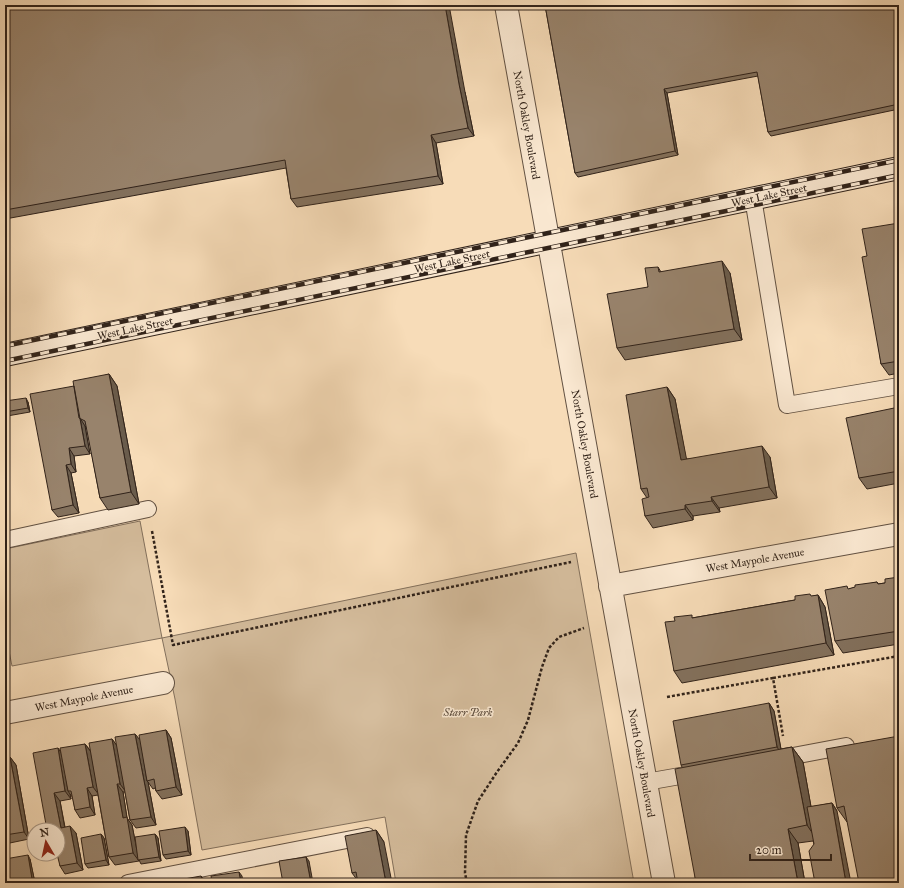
<svg xmlns="http://www.w3.org/2000/svg" width="904" height="888" viewBox="0 0 904 888" font-family="'IM FELL Great Primer',serif">
<rect width="100%" height="100%" fill="#f7dcb8"/>
<filter id="stains"><feTurbulence type="fractalNoise" baseFrequency=".005" numOctaves="4"/><feColorMatrix values="0 0 0 0 .2 0 0 0 0 .09 0 0 0 0 .02 0 0 0 .5 -.17"/></filter>
<radialGradient id="worn" r=".72"><stop offset=".6" stop-color="#630" stop-opacity="0"/><stop offset="1" stop-color="#630" stop-opacity=".3"/></radialGradient>
<!-- green -->
<path fill="#d5bd9d" stroke="#83705c" d="M140,521l22,117 414,-85 58,330h-238l-11,-66 -183,33 -27,-151 -13,-61 -150,28 -7,-35v-82z"/>
<g fill="none" stroke-linecap="round" stroke-linejoin="round">
<defs>
<path id="lane" d="M753,198l34,207 112,-19
M5,540l143,-31
M777,759l69,-13
M646,782l51,-9
M128,883l239,-47"/>
<path id="street" d="M506,5l158,878
M610,586l289,-52
M5,713l158,-30"/>
<path id="secondary" d="M5,355l894,-187"/>
</defs>
<!-- lane casing -->
<use href="#lane" stroke="#625142" stroke-width="18"/>
<!-- street casing -->
<use href="#street" stroke="#625142" stroke-width="24"/>
<!-- secondary casing -->
<use href="#secondary" stroke="#31231a" stroke-width="24"/>
<!-- path -->
<path stroke="#31231a" stroke-width="2.5" stroke-dasharray="3 2" stroke-linecap="butt" d="M152,531l21,114 398,-83
M773,678l126,-22
M667,697l106,-19 10,58
M467,883l-2,-10 1,-38 12,-34 19,-29 21,-29 10,-23 14,-53 7,-19 10,-11 25,-9"/>
<!-- lane -->
<use href="#lane" stroke="#fae8d1" stroke-width="16"/>
<!-- street -->
<use href="#street" stroke="#fae8d1" stroke-width="22"/>
<!-- secondary -->
<use href="#secondary" stroke="#fae8d1" stroke-width="22"/>
<defs>
<path id="rail" d="M5,346l894,-186
M5,361l894,-186"/>
</defs>
<!-- rail casing -->
<use href="#rail" stroke="#31231a" stroke-width="4.5"/>
<!-- rail -->
<use href="#rail" stroke="#fae8d1" stroke-width="3" stroke-dasharray="9" stroke-linecap="butt"/>
</g>
<!-- wall -->
<path fill="#83715d" stroke="#31231a" d="M5,5l460,87 9,44 -38,7 7,41 -146,23 -6,-8 -5,-31 -281,51z
M545,5h354v104l-128,27 -3,-4 -10,-56 -91,17 11,62 -100,22 -3,-4z
M899,223v150l-10,2 -8,-11 -14,-108z
M658,267l3,5 69,1 12,67 -117,20 -8,-12z
M109,374l8,12 22,118 -31,6 -8,-12 -13,-70 -2,-2 5,28 -16,2 2,16 -5,1 8,40 -21,4 -6,-7 22,-124z
M667,387l8,12 11,60 84,-2 7,41 -58,10 1,4 -27,4v4l-40,8 -8,-12 2,-18 -6,-9z
M5,401l23,1 2,10 -23,4 -2,-2z
M899,407v76l-32,6 -8,-11z
M899,577v67l-56,9 -8,-12 14,-52 28,-7 1,2 7,-1z
M818,595l7,12 9,48 -152,28 -8,-12 1,-50 120,-21z
M769,703l5,8 7,38 11,-2 11,15 8,45 21,-4 5,8 -23,33 -1,-3 -15,2 7,40h-109l-14,-116 -1,-2z
M166,730l5,8 11,57 -20,4 -6,-8 -1,-3 -2,1 -5,-7 8,43 -20,3 -6,-8 -5,-28h-2l4,26 5,7 6,32 17,-23 3,4 3,23 -20,3 -2,-4v1l-24,4 -6,-8 -11,-62 -6,1 3,19 -15,3 -5,-8 -2,-12 -3,-4 1,5 -11,2 5,26 11,6 7,37 -18,4 -5,-8 -2,-36h-11l11,-82 3,5 24,-9 5,6 22,-11 5,7 18,-12 5,7z
M899,736l-52,86 -10,-14z
M10,757l6,8 13,74 -24,5v-86z
M376,830l8,12 -26,39 -6,-8z
M188,831l3,24 -25,4 -3,-4z
M101,834l3,4 5,27 -21,3 -3,-4z
M30,859l5,24h-25z"/>
<!-- shaded-wall -->
<path fill="#6a5c4c" stroke="#31231a" d="M445,5h4l16,87 9,44 -6,-8 -9,-44z
M664,89l3,4 11,62 -3,-4z
M431,135l5,8 7,41 -5,-8z
M722,261l8,12 12,67 -8,-11z
M109,374l8,12 22,118 -8,-12z
M667,387l8,12 14,73 -8,-12z
M26,398l2,4 2,10 -2,-4z
M80,418l5,8 5,28 -5,-8z
M762,446l8,11 7,41 -8,-11z
M69,448l5,8 2,16 -5,-8z
M66,465l5,8 8,40 -6,-8z
M711,497l8,11 1,4 -8,-11z
M685,505l8,11v4l-8,-11z
M818,595l7,12 9,48 -8,-12z
M769,703l5,8 8,44 -5,-8z
M166,730l5,8 11,57 -6,-8z
M135,734l6,7 6,40 1,1 8,43 -5,-8z
M112,739l6,8 8,45 -6,-8z
M85,744l6,8 8,43 -6,-8z
M792,747l11,15 14,78 -10,-15z
M58,748l5,8 5,35 2,3 1,5 -6,-8z
M10,757l6,8 13,74 -5,-7z
M117,784l6,8 4,26 5,7 7,36 -6,-8 -10,-35z
M87,788l5,8 3,19 -5,-8z
M54,793l6,8 6,34 -5,-7z
M832,803l5,8 14,72h-5z
M70,826l6,7 7,37 -6,-7z
M185,827l3,4 3,24 -3,-4z
M788,829l10,14 7,40h-7z
M376,830l8,12 8,41h-6z
M101,834l3,4 5,27 -3,-5z
M155,834l3,4 3,23 -2,-4z
M28,855l2,4 5,24 -3,-4z
M306,857l3,4 4,22h-2z
M239,872l3,4 1,7h-2z
M201,876l3,4 1,3h-2z"/>
<!-- building -->
<path fill="#98836c" stroke="#31231a" d="M5,5h440l14,79 9,44 -37,7 7,41 -147,23 -6,-39 -280,50z
M545,5h354v99l-131,28 -11,-60 -93,17 11,62 -100,22z
M899,223v138l-18,3 -19,-107 5,-1 -5,-27z
M722,261l12,68 -117,19 -10,-54 41,-7 -3,-19 13,-1 1,5z
M109,374l22,118 -31,6 -15,-77 -6,-3 -6,-37z
M74,386l11,60 -16,2 2,16 -5,1 7,40 -21,5 -22,-116z
M667,387l14,73 81,-14 7,41 -58,10 1,4 -27,4v4l-40,7 -3,-17 7,-2 -2,-9 -6,1 -15,-94z
M26,398l2,10 -23,4v-11z
M899,407v64l-40,7 -13,-60z
M899,577v54l-64,10 -10,-51 22,-4 1,3 7,-2v-2l22,-3 1,2 7,-1v-4z
M810,594l1,2 7,-1 8,48 -152,28 -9,-49 10,-1 -1,-4 18,-2v3l103,-18v-4z
M769,703l8,44 -96,18 -8,-44z
M166,730l10,57 -20,4 -2,-12 -7,2 -8,-46z
M135,734l16,83 -21,3 -15,-83z
M899,736v147h-40l-15,-77 -7,2 -11,-59z
M112,739l8,45h-3l6,34 4,-1 6,36 -24,4 -20,-114z
M85,744l8,43 -6,1 3,19 -15,3 -4,-19h-3l-8,-43z
M792,747l15,78 -19,4 10,54h-102l-21,-114z
M58,748l7,43 -11,2 7,35 9,-2 7,37 -17,3 -3,-12h1v-24h-11l-14,-77z
M10,757l14,75 -19,3v-77z
M832,803l14,80h-31l-6,-32 5,-7 -7,-37z
M185,827l3,24 -25,4 -4,-24z
M376,830l10,53h-28l-2,-11 -4,1 -7,-37z
M101,834l5,26 -21,4 -4,-26z
M155,834l4,23 -21,3 -3,-23z
M28,855l4,24 -22,4 -5,-24z
M306,857l5,26h-28l-4,-22z
M239,872l2,11h-29l-1,-7z
M201,876l2,7h-30v-2z"/>
<g text-anchor="middle" stroke-width="3" stroke-linejoin="round" paint-order="stroke">
<!-- street labels -->
<g font-size="11" fill="#31231a" stroke="#fae8d1">
<text transform="translate(527 125) rotate(80)" y="4">North Oakley Boulevard</text>
<text transform="translate(769 195) rotate(-12)" y="4">West Lake Street</text>
<text transform="translate(452 261) rotate(-12)" y="4">West Lake Street</text>
<text transform="translate(135 328) rotate(-12)" y="4">West Lake Street</text>
<text transform="translate(585 444) rotate(80)" y="4">North Oakley Boulevard</text>
<text transform="translate(755 560) rotate(-10)" y="4">West Maypole Avenue</text>
<text transform="translate(84 698) rotate(-11)" y="4">West Maypole Avenue</text>
<text transform="translate(642 763) rotate(80)" y="4">North Oakley Boulevard</text>
</g>
<!-- park labels -->
<g font-size="11" font-style="italic" fill="#5a4a3b" stroke="#fae8d1">
<text x="468" y="716">Starr Park</text>
</g>
</g>
<!-- margin -->
<rect width="904" height="888" fill="none" stroke="#f7dcb8" stroke-width="20"/>
<rect x="6" y="6" width="892" height="876" fill="none" stroke="#31231a" stroke-width="2"/>
<rect x="10" y="10" width="884" height="868" fill="none" stroke="#31231a"/>
<!-- north arrow -->
<g transform="translate(46 842) rotate(351)"><circle r="19" fill="#fae8d1" stroke="#aa9988"/>
<path d="M0-3L7 15L0 10L-7 15Z" fill="#8f2418"/>
<text y="-6" font-size="11" font-weight="bold" text-anchor="middle" fill="#31231a">N</text>
</g>
<!-- scale -->
<path d="M750 854v6h81v-6" fill="none" stroke="#31231a" stroke-width="2"/>
<text x="756" y="854" font-size="12" fill="#31231a" stroke="#fae8d1" stroke-width="3" paint-order="stroke">20 m</text>
<rect width="100%" height="100%" filter="url(#stains)"/>
<rect width="100%" height="100%" fill="url(#worn)"/>
</svg>
